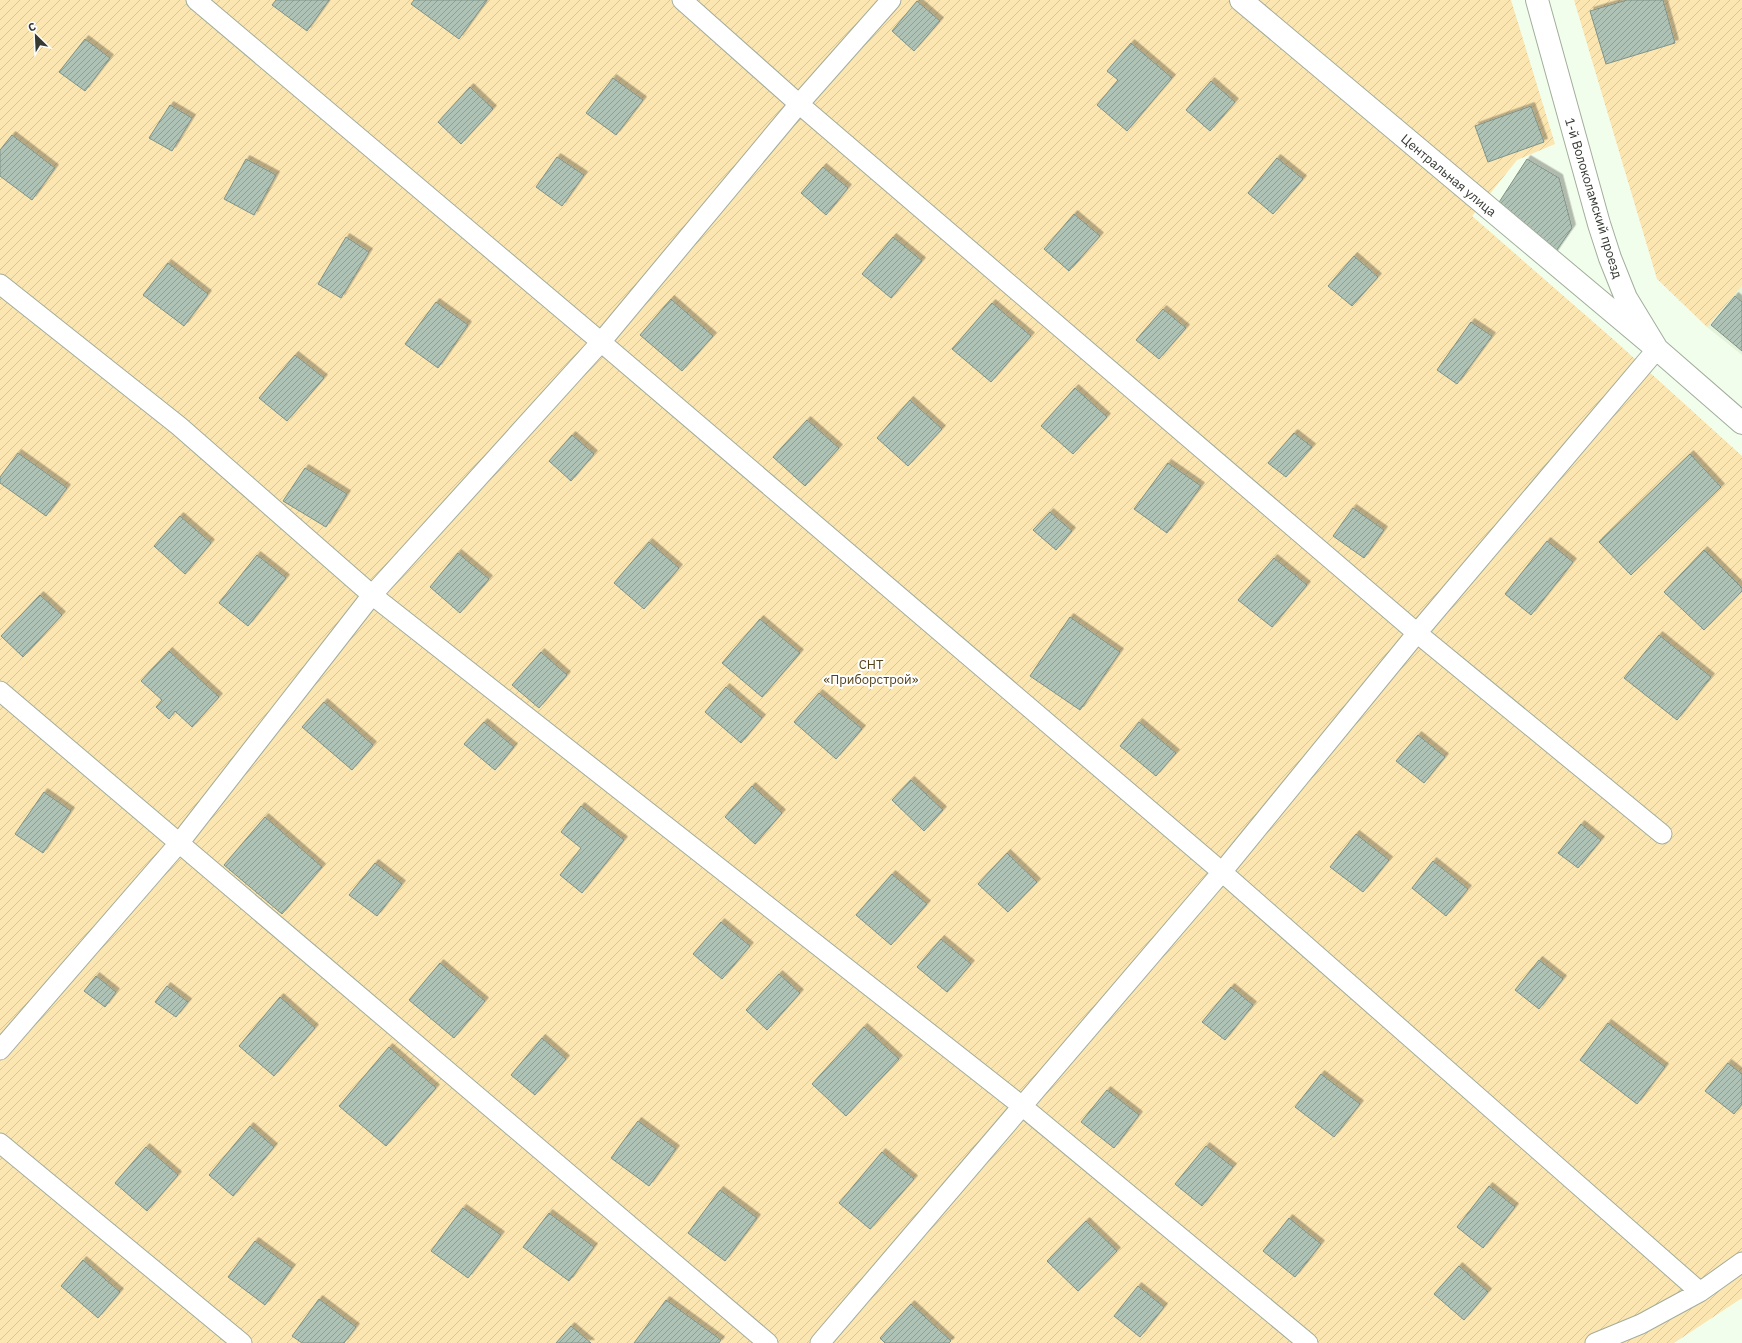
<svg xmlns="http://www.w3.org/2000/svg" width="1742" height="1343" viewBox="0 0 1742 1343" font-family="'IBM Plex Sans',sans-serif">
<defs>
<pattern id="garden-furrows" width="10" height="10" patternUnits="userSpaceOnUse"><rect width="10" height="10" fill="#fbe5b1"/><path d="M-1 1l2-2M0 10L10 0M9 11l2-2" fill="none" stroke="#d8c599"/></pattern>
<pattern id="building-hatch" width="6" height="6" patternUnits="userSpaceOnUse"><rect width="6" height="6" fill="#afc2b6"/><path d="M-1 1l2-2M0 6l6-6M5 7l2-2" fill="none" stroke="#8f9f95"/></pattern>
<filter id="shadow"><feDropShadow dx="3.5" dy="-3.5" stdDeviation="0" flood-color="#0004"/></filter>
</defs>
<rect width="100%" height="100%" fill="#f2feec"/>
<!-- built -->
<path fill="#e3f4db" d="M1742,286v69l-35,-28z"/>
<!-- garden -->
<path fill="url(#garden-furrows)" d="M0,0h1511l44,144 -38,16 -45,56 142,124 128,116v842l-68,45h-1674z
M1574,0h168v286l-35,41 -50,-48z"/>
<!-- building -->
<path fill="url(#building-hatch)" stroke="#809387" filter="url(#shadow)" d="M276,0h53l-22,31 -35,-26z
M414,0h73l-28,39 -48,-35z
M1627,0h36l12,43 -69,21 -16,-53z
M917,1l23,20 -26,30 -22,-20z
M85,39l25,19 -25,33 -26,-19z
M1131,43l41,35 -45,53 -30,-26 21,-25 -11,-9z
M613,78l30,22 -27,35 -30,-22z
M1211,81l24,21 -25,29 -24,-21z
M470,87l23,22 -32,35 -23,-22z
M170,105l22,13 -20,33 -23,-13z
M1531,106l13,36 -56,20 -13,-36z
M12,135l43,33 -23,32 -32,-24v-26z
M557,157l27,18 -22,31 -26,-19z
M1277,158l26,21 -30,35 -25,-21z
M246,159l30,16 -22,40 -30,-16z
M1527,159l32,19 13,50 -18,26 -60,-44z
M823,167l25,21 -22,27 -25,-22z
M1074,214l26,22 -31,35 -25,-22z
M346,237l23,15 -28,46 -23,-14z
M893,237l29,24 -31,37 -29,-24z
M1354,256l24,21 -26,29 -24,-20z
M168,263l40,31 -24,32 -41,-31z
M1735,296l7,6v49l-31,-26z
M671,299l42,37 -31,35 -42,-36z
M436,302l32,23 -30,43 -33,-24z
M992,303l39,33 -40,46 -39,-33z
M1163,309l23,19 -27,31 -23,-19z
M1471,322l21,14 -35,48 -20,-14z
M295,355l29,23 -37,43 -28,-23z
M1075,388l32,29 -34,37 -32,-28z
M910,400l32,29 -34,37 -31,-28z
M807,420l32,28 -34,38 -32,-29z
M1294,433l18,14 -26,30 -18,-14z
M572,435l22,19 -23,27 -22,-20z
M18,453l49,35 -21,28 -46,-33v-6z
M1690,454l31,33 -90,88 -32,-33z
M1168,463l33,23 -34,47 -33,-24z
M305,468l42,26 -21,33 -43,-26z
M1353,508l31,22 -20,28 -31,-22z
M1050,512l22,19 -16,19 -23,-20z
M180,516l31,27 -26,31 -31,-28z
M1547,541l26,21 -42,53 -26,-21z
M649,542l30,26 -35,41 -30,-26z
M1704,550l38,38v3l-38,39 -40,-38z
M458,553l31,26 -29,34 -30,-26z
M257,555l29,23 -38,48 -29,-23z
M1274,558l33,27 -35,42 -34,-27z
M40,595l22,20 -39,42 -22,-21z
M1070,617l50,35 -40,58 -50,-34z
M760,619l40,34 -38,44 -40,-34z
M1659,635l52,42 -34,43 -53,-42z
M169,651l50,46 -27,30 -17,-16 -6,8 -13,-12 6,-7 -21,-19z
M541,652l26,23 -28,33 -27,-23z
M726,687l36,31 -21,25 -36,-31z
M819,693l43,36 -26,30 -42,-37z
M324,702l49,43 -21,25 -50,-43z
M484,722l30,25 -19,23 -31,-26z
M1139,722l37,31 -20,23 -36,-30z
M1418,735l27,22 -21,26 -28,-22z
M911,780l32,30 -19,21 -32,-31z
M752,786l30,27 -27,31 -30,-27z
M44,792l27,19 -28,42 -28,-19z
M581,806l43,34 -42,53 -22,-18 21,-27 -20,-16z
M265,817l57,50 -40,47 -58,-49z
M1581,824l20,16 -23,28 -20,-15z
M1356,834l33,26 -26,32 -33,-25z
M1007,853l30,29 -29,30 -30,-28z
M1433,861l35,28 -22,27 -34,-28z
M375,863l27,21 -25,32 -28,-21z
M892,874l35,30 -36,41 -35,-30z
M721,922l29,24 -28,33 -29,-25z
M941,939l30,25 -24,28 -30,-25z
M1539,960l24,19 -24,30 -24,-19z
M440,963l45,38 -31,37 -45,-38z
M779,974l21,19 -33,37 -21,-20z
M96,976l20,16 -11,15 -21,-16z
M167,986l21,16 -12,15 -21,-15z
M1231,987l22,18 -28,35 -23,-18z
M280,997l35,31 -41,48 -35,-30z
M1608,1023l57,44 -28,37 -57,-44z
M864,1027l35,32 -53,57 -34,-32z
M542,1038l24,21 -31,36 -24,-20z
M389,1047l47,41 -50,58 -47,-40z
M1728,1063l14,11v30l-8,10 -29,-23z
M1321,1074l39,30 -26,33 -39,-30z
M1107,1090l32,25 -25,33 -33,-26z
M638,1121l38,28 -27,37 -38,-28z
M250,1126l24,21 -41,49 -24,-21z
M1206,1146l27,21 -31,39 -27,-22z
M146,1147l32,28 -31,36 -32,-28z
M882,1152l32,27 -44,50 -31,-26z
M1489,1186l26,21 -32,41 -26,-21z
M720,1190l37,28 -32,43 -37,-28z
M463,1208l38,27 -33,43 -37,-27z
M549,1213l45,34 -25,34 -46,-34z
M1289,1218l32,26 -26,33 -32,-26z
M1086,1221l31,30 -39,40 -31,-30z
M255,1241l37,27 -27,37 -37,-28z
M83,1260l37,32 -22,26 -37,-32z
M1459,1266l29,26 -24,28 -30,-26z
M1138,1286l26,21 -24,30 -26,-21z
M319,1299l37,28 -12,16h-42l-10,-7z
M666,1300l55,40 -2,3h-85z
M911,1304l40,37 -2,2h-64l-5,-5z
M571,1326l20,17h-35z"/>
<g fill="none" stroke-linecap="round" stroke-linejoin="round">
<defs>
<path id="lane" d="M196,0l405,342 621,530 478,420 42,-30
M682,0l117,104 618,529 245,201
M0,284l179,142 193,169 650,511 286,237
M0,691l768,652
M0,1050l180,-208 192,-247 229,-253 198,-238 92,-104
M0,1143l242,200
M820,1343l402,-471 195,-239 240,-284
M1595,1343l46,-19 59,-32"/>
<path id="street" d="M1241,0l416,349
M1537,0l62,224 11,34 16,40 31,51 85,74"/>
</defs>
<!-- lane casing -->
<use href="#lane" stroke="#a2ad9c" stroke-width="21"/>
<!-- street casing -->
<use href="#street" stroke="#a2ad9c" stroke-width="24"/>
<!-- lane -->
<use href="#lane" stroke="#fff" stroke-width="19"/>
<!-- street -->
<use href="#street" stroke="#fff" stroke-width="22"/>
</g>
<g text-anchor="middle" stroke-width="4" stroke-linejoin="round" paint-order="stroke">
<!-- street labels -->
<g font-size="13" fill="#353932" stroke="#fff">
<text transform="translate(1449 175) rotate(40)" y="5">Центральная улица</text>
<text transform="translate(1594 198) rotate(73)" y="5">1-й Волоколамский проезд</text>
</g>
<!-- park labels -->
<g font-size="13" fill="#534217" stroke="#fff">
<text x="871" y="669">СНТ<tspan x="871" dy="15">«Приборстрой»</tspan></text>
</g>
</g>
<!-- north arrow -->
<g transform="translate(36 36) rotate(336)" stroke="#ffffff" stroke-width="3" paint-order="stroke">
<path d="M0-3L7 15L0 10L-7 15Z" fill="#353932"/>
<text y="-6" font-size="11" font-weight="bold" text-anchor="middle" fill="#353932">С</text>
</g>
</svg>
